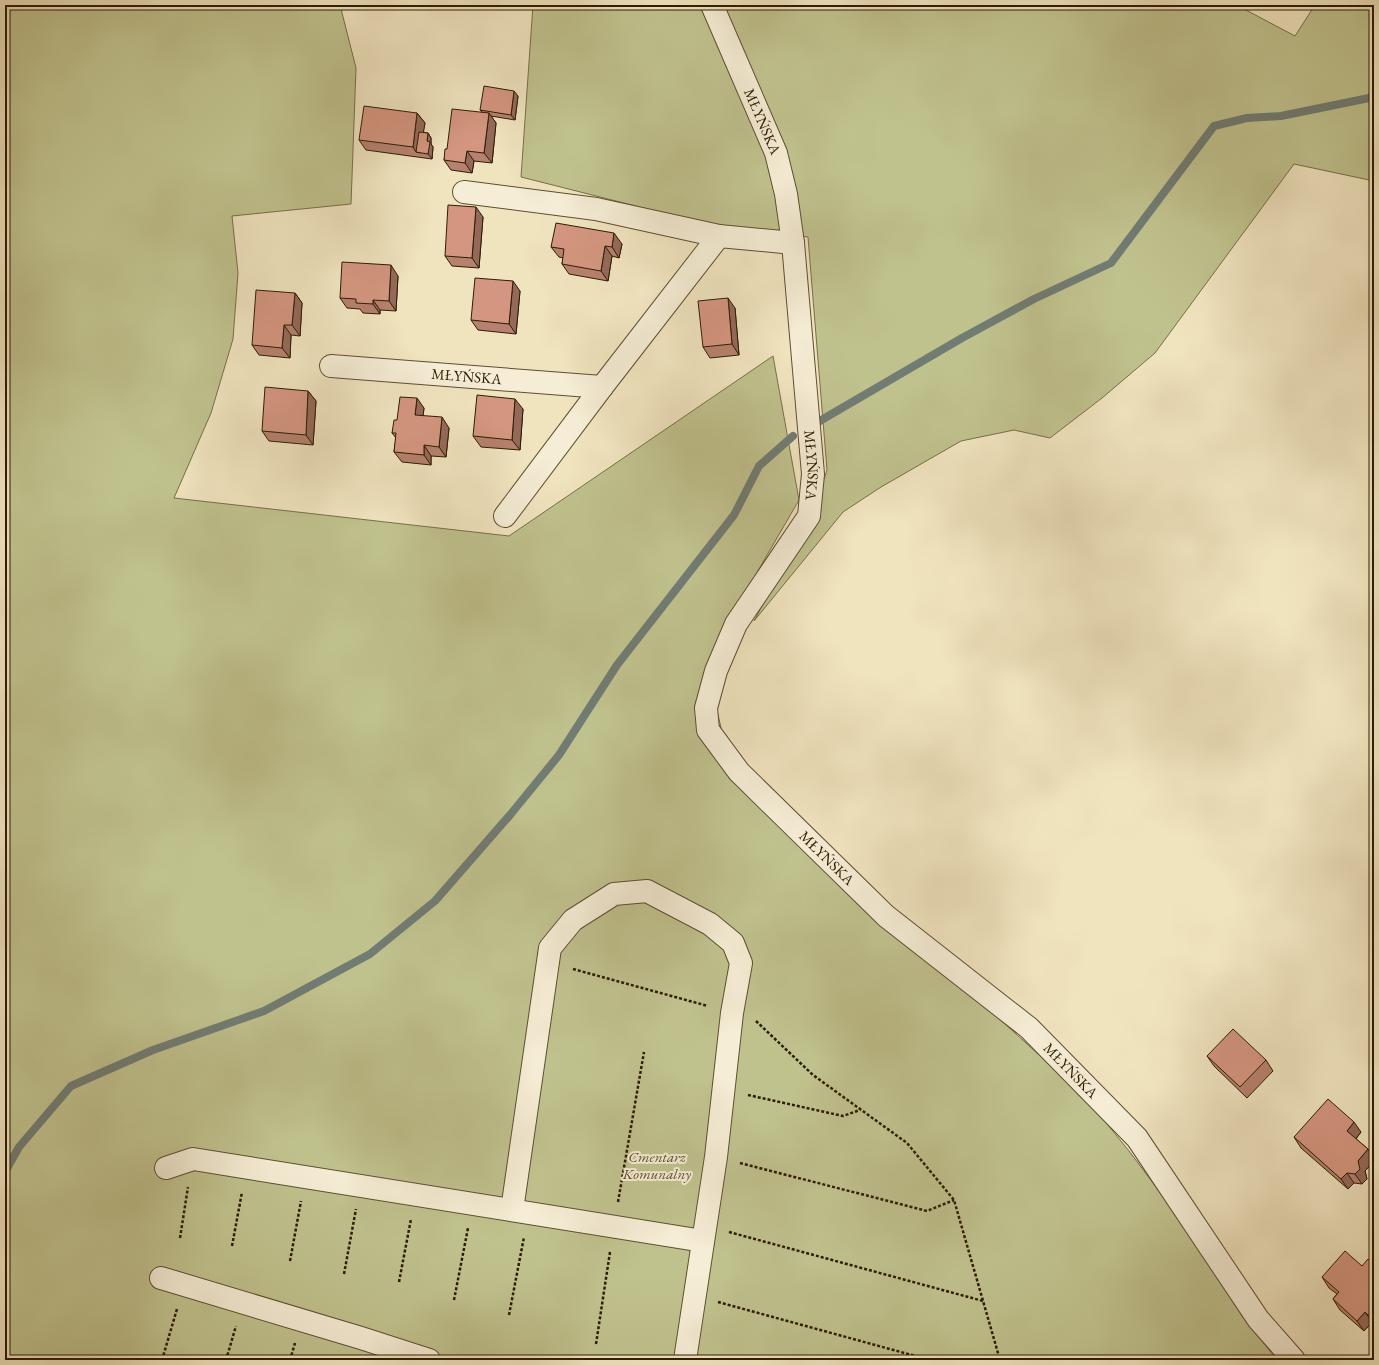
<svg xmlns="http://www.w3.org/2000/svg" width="1379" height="1365" viewBox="0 0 1379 1365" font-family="'EB Garamond',serif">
<rect width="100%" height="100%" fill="#f0e4bf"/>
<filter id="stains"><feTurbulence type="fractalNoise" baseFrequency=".005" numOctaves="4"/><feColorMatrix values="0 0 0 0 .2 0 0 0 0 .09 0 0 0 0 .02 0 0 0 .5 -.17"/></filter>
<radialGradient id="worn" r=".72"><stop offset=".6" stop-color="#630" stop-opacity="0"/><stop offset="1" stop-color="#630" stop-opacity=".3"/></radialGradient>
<!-- green -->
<path fill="#c0c28e" stroke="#766f48" d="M5,5h335l16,63 -5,136 -119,12 6,57 -5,66 -22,74 -37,85 335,38 264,-180 26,144 -47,81 -37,121 7,30 22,30 237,240 57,52 23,13 68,84 73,97 43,71 32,41h-1272z
M533,5h712l-1,4 51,27 20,-31h59v176l-80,-17 -139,189 -53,45 -52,40 -36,-8 -53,11 -80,46 -38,25 -89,109 62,-117 11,-34 -19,-233 -105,-14 -182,-46z"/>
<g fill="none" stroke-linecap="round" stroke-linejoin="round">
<!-- stream -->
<path stroke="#717c73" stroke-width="8" d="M818,422l144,-84 72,-39 77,-36 103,-137 33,-8 34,-2 93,-19
M5,1172l14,-25 52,-61 82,-36 111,-39 106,-57 65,-53 75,-86 49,-60 58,-90 117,-150 25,-49 34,-30"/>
<defs>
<g id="minor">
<path id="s1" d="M712,5l64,148 10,41 7,49 20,231 -4,42 -73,108 -20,47 -10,37 2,22 31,42 147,144 143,112 108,110 121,181 36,41"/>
<path d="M464,192l132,17 123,27 74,7"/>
<path id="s2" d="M331,366l271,21"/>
<path d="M505,516l97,-129 117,-151"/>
<path d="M166,1168l27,-9 510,82"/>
<path d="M512,1210l38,-262 23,-28 41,-26 33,-3 63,33 23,19 8,20 -9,50 -16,144 -31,203"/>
<path d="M161,1278l200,60 68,22"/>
</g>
</defs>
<!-- minor casing -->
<use href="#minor" stroke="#5e4e32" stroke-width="24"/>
<!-- path -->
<path stroke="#2d1c03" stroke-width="2.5" stroke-dasharray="3 2" stroke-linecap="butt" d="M573,969l135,37
M756,1021l57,54 94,68 47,57 46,160
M748,1095l95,21 17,-6
M740,1163l187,48 27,-11
M618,1202l26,-150
M729,1232l254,69
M180,1238l8,-51
M232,1246l10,-54
M290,1261l11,-60
M344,1274l12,-65
M399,1282l12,-63
M454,1300l14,-72
M718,1302l212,58
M509,1315l15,-78
M596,1344l14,-92
M162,1360l15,-51
M226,1360l10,-34
M290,1360l5,-17"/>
<!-- minor -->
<use href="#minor" stroke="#f5edd5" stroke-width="22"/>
</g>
<!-- wall -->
<path fill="#b6816e" stroke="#2d1c03" d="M518,96l-3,24 -24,-4 5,7 -4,40 -18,-2 -2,12 -21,-3 -7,-10 3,-11 35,-37 -2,-2z
M417,113l8,10 -2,9 5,1 3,5v6l2,3 -1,12 -66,-9 -7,-10z
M483,217l-4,51 -27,-2 -7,-10z
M622,244l-3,14 -7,-2 -4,25 -39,-7 -7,-10 1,-6 -4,-1 -8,-10z
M398,276l-2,35 -16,-1v4l-17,-1 -3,-4 -13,-1 -7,-10z
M520,291l-4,43 -38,-4 -7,-10z
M295,293l7,10 -2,33 -9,-1 -1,23 -31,-3 -7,-10z
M735,308l4,47 -29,3 -7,-11z
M308,391l8,10 -3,44 -44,-4 -7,-10z
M424,408l-1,8 26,12 -3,29 -15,-1v9l-29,-3 -8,-10 2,-14 -4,-5 5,-13z
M523,409l-3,41 -39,-3 -8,-11z
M1207,1056l59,4 7,11 -26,27 -33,-32z
M1361,1132l-5,7 12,10 6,9v3l-9,10 2,8 -5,5 -8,-1 -6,6 -47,-41 -7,-11z
M1374,1265v59l-2,-2 -8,9 -24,-21 -7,-11 4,-5 -8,-6 -7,-11 40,-11z"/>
<!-- shaded-wall -->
<path fill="#94695a" stroke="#2d1c03" d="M514,91l4,5 -3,24 -4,-5z
M417,113l8,10 -5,30 -4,-1 -3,-5z
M489,113l7,10 -4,40 -8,-10z
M428,133l3,5v6l2,3 -1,12 -4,-5 -1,-13z
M467,151l7,10 -2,12 -7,-10z
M476,207l7,10 -4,51 -7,-10z
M614,233l8,11 -3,14 -7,-11z
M605,246l7,10 -4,25 -7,-10z
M391,265l7,11 -2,35 -7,-10z
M513,281l7,10 -4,43 -7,-10z
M295,293l7,10 -2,33 -8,-11z
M728,298l7,10 4,47 -7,-11z
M373,300l7,10v4l-7,-10z
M284,325l7,10 -1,23 -8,-10z
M308,391l8,10 -3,44 -7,-10z
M417,398l7,10 -2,17 -7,-10z
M515,399l8,10 -3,41 -8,-10z
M442,417l7,11 -3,29 -7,-10z
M424,445l7,11v9l-7,-10z
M1354,1122l7,10 -7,9 -7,-10z
M1368,1149l6,9v3l-9,10 2,8 -5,5 -7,-10 3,-13z
M1347,1173l7,10 -6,6 -7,-10z
M1365,1312l7,10 -8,9 -7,-10z"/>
<!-- building -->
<path fill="#d49680" stroke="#2d1c03" d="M484,86l30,5 -3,24 -31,-5z
M364,106l53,7 -4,34 -54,-7z
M452,109l37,4 -5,40 -17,-2 -2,12 -21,-3 1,-11h2z
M419,132l9,1 -1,8 3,1 -2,12 -12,-2z
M448,205l28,2 -4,51 -27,-2z
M556,223l58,10 -2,14 -7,-1 -4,25 -39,-7 2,-15 -13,-2z
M342,262l49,3 -2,36 -16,-1v4l-17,-1v-4l-16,-1z
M475,278l38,3 -4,43 -38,-4z
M256,290l39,3 -3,32h-8l-2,23 -30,-3z
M728,298l4,46 -29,3 -5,-46z
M265,387l43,4 -2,44 -44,-4z
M477,395l38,4 -3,41 -39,-4z
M400,397l17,1 -2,17 27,2 -3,30 -15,-2v10l-30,-3 2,-19h-4l2,-13h3z
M1233,1029l33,31 -26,27 -33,-31z
M1328,1099l26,23 -7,9 21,18 -10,12 2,8 -5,5 -8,-1 -6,6 -47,-42z
M1345,1251l17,15 6,-7 6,6v47l-1,2 -5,1 -3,-3 -8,9 -24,-22 6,-7 -17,-15z"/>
<g text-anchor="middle" stroke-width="4" stroke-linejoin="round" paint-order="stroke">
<!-- street labels -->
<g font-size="15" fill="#2d1c03" stroke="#f5edd5">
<text dy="5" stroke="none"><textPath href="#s1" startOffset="127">MŁYŃSKA</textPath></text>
<text dy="5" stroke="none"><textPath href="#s2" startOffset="136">MŁYŃSKA</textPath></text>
<text dy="5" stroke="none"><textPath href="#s1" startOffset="476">MŁYŃSKA</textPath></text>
<text dy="5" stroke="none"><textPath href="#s1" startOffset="944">MŁYŃSKA</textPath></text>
<text dy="5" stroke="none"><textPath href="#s1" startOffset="1268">MŁYŃSKA</textPath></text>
</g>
<!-- park labels -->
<g font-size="15" font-style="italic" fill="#594e2d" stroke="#f5edd5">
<text x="657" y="1162">Cmentarz<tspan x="657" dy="17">Komunalny</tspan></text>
</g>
</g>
<!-- margin -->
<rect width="1379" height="1365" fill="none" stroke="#f0e4bf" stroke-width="20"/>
<rect x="6" y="6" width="1367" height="1353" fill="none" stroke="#2d1c03" stroke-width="2"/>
<rect x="10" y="10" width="1359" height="1345" fill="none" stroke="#2d1c03"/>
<rect width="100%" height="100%" filter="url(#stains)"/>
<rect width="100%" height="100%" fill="url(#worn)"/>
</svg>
